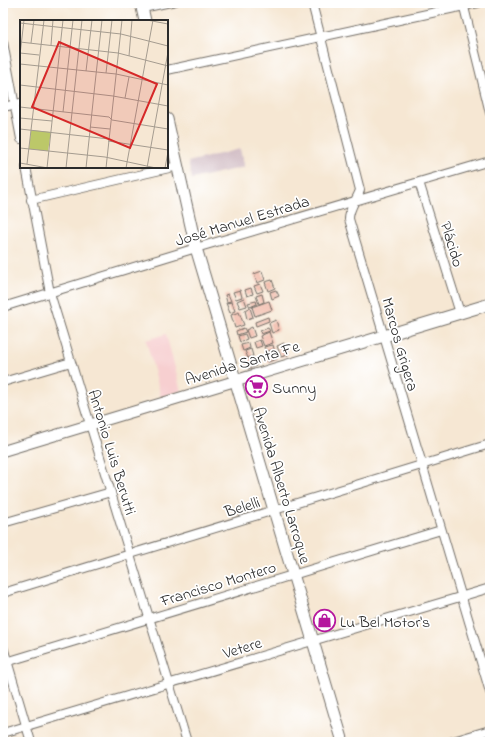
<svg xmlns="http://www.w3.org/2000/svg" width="493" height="745" viewBox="0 0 493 745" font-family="'Indie Flower',sans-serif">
<rect width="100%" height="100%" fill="#fff"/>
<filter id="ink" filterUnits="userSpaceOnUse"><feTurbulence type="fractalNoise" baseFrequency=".025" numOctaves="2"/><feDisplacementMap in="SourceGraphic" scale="8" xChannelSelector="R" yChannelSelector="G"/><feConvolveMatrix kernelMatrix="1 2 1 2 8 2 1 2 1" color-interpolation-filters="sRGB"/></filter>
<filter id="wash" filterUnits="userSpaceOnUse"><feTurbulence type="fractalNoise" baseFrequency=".012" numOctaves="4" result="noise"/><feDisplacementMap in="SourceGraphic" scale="16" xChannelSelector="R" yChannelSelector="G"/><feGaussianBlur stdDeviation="0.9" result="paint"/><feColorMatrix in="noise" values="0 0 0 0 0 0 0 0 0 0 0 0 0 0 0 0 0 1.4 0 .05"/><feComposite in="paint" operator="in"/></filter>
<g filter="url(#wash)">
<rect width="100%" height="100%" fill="#f6e7d3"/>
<!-- built -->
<path fill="#f7cfd0" d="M166,334l15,57 -20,6 -15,-57z"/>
<!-- industrial -->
<path fill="#d2bdc5" d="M240,149l4,18 -52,12 -4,-17z"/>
<g id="blocks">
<!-- building -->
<path fill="#f0b4a1" d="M262,271l3,9 -8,3 -3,-9z
M272,280l3,8 -7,3 -3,-9z
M260,284l3,7 -6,2 -3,-7z
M251,288l2,6 -6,2 -2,-6z
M240,290l2,7 -6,2 -3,-7z
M276,290l3,6 -7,3 -2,-7z
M228,294l3,7 -4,1 -2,-7z
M262,294l2,8 -5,2 -3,-8z
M244,298l3,8 -7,2 -3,-7z
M256,301l1,3 -7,3 -2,-4z
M269,301l3,9 -17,6 -3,-9z
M232,302l3,9 -5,2 -4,-10z
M250,308l3,9 -6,2 -2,-9z
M239,312l5,13 -9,3 -4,-13z
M268,317l1,4 -13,5 -1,-4z
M276,320l3,10 -7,3 -3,-10z
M252,327l3,9 -6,2 -3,-8z
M244,328l2,4 -9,3 -1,-4z
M268,328l2,3 -9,3 -1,-3z
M269,332l4,11 -9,3 -4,-10z
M245,334l2,5 -7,3 -2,-6z
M260,340l2,6 -6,2 -2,-6z
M249,343l1,5 -7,3 -2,-6z
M284,343l4,12 -7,2 -4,-11z
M273,345l1,4 -8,3 -2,-5z
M251,349l2,7 -5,2 -3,-7z
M274,350l3,9 -9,3 -3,-8z
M253,357l3,9 -8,3 -3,-9z"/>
</g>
</g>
<g filter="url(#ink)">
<use href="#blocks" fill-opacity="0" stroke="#726d66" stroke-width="1"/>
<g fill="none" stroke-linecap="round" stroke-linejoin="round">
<defs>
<path id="service" d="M143,10l33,-7"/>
<path id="minor" d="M312,3l48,187c-3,10 -11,17 -11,29l141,473
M463,3l27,110
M3,42l18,97
M167,70l311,-67
M3,107l18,-4
M488,162l2,8
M26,167l24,126 137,449
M419,182l41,131
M31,200l147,-34
M3,307l193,-59 294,-87
M3,382l68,-20
M3,523l108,-31
M3,593l487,-149
M3,647l28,95
M3,663l438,-133
M3,733l487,-145
M450,742l40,-12"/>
<path id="tertiary" d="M3,451l232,-70"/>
<path id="secondary" d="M141,3l4,18
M167,119l29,129 147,494
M235,381l255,-77"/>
</defs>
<!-- service casing -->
<use href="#service" stroke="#726d66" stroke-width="6"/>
<!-- minor casing -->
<use href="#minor" stroke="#726d66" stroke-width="10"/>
<!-- tertiary casing -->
<use href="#tertiary" stroke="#726d66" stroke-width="12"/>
<!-- secondary casing -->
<use href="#secondary" stroke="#726d66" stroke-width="13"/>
<!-- service -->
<use href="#service" stroke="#fff" stroke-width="4"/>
<!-- minor -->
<use href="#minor" stroke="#fff" stroke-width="8"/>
<!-- tertiary -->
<use href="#tertiary" stroke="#fff" stroke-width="10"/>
<!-- secondary -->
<use href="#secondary" stroke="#fff" stroke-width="11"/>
</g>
</g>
<!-- icons -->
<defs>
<symbol id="supermarket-ring" viewBox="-11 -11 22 22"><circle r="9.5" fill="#fff" stroke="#b5179e" stroke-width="1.5"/><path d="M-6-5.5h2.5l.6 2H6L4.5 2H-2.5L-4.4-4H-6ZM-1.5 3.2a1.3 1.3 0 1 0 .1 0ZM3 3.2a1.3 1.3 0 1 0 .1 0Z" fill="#b5179e"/></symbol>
<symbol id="shop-ring" viewBox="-11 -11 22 22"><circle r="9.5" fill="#fff" stroke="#b5179e" stroke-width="1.5"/><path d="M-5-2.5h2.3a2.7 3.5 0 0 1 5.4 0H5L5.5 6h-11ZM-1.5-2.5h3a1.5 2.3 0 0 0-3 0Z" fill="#b5179e"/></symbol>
</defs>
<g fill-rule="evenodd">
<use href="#supermarket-ring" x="244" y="374" width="25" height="25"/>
<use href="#shop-ring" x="312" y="608" width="25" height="25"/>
</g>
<g text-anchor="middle" stroke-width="3.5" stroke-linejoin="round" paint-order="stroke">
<!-- street labels -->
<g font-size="16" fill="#2b2b2b" stroke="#fff">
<text transform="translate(242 220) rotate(-17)" y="6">José Manuel Estrada</text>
<text transform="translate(453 244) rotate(73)" y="6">Plácido</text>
<text transform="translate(401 344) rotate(74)" y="6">Marcos Grigera</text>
<text transform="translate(242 362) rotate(-17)" y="6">Avenida Santa Fe</text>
<text transform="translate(113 452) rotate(73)" y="6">Antonio Luis Berutti</text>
<text transform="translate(283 485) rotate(73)" y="6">Avenida Alberto Larroque</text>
<text transform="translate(242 506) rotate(-17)" y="6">Belelli</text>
<text transform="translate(218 583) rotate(-17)" y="6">Francisco Montero</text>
<text transform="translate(242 647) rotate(-17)" y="6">Vetere</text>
</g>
<!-- poi labels -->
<g font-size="16" fill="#2b2b2b" stroke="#fff" text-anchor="start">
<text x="272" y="393">Sunny</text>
<text x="340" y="627">Lu Bel Motor's</text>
</g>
</g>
<!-- overview -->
<g transform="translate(20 20)">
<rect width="148" height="148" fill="#f6e7d3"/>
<path d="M11,110l20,2 -3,19 -19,-2z" fill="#bcc869"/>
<path fill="none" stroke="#a59c90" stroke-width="1" d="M127,0l21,4M0,3l101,11 47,12M0,22l98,11 50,13M11,23l3,-23M31,25l2,-25M0,33l19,2M0,35l4,-35M109,36l3,-36M0,44l96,10 52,11M66,51l6,-51M86,53l6,-53M0,65l93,11 55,10M74,73l8,-73M105,78l4,-21M0,87l89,10 3,3 56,9M43,92l10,-92M0,98l32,3M70,107l20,2M0,109l89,10M88,121l60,9M0,128l85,9 51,11M0,143l28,5M7,144l17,-144M27,148l16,-148M46,148l16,-148M66,148l8,-75M86,148l16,-148M106,148l27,-148M127,148l21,-116M145,148l3,-16"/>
<path fill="#d62828" fill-opacity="0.15" stroke="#d62828" stroke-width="2" d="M39,22l98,42 -27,64 -98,-41z"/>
<rect width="148" height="148" fill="none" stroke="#2b2b2b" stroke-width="2"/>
</g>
<!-- margin -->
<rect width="493" height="745" fill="none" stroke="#fff" stroke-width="16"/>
</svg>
